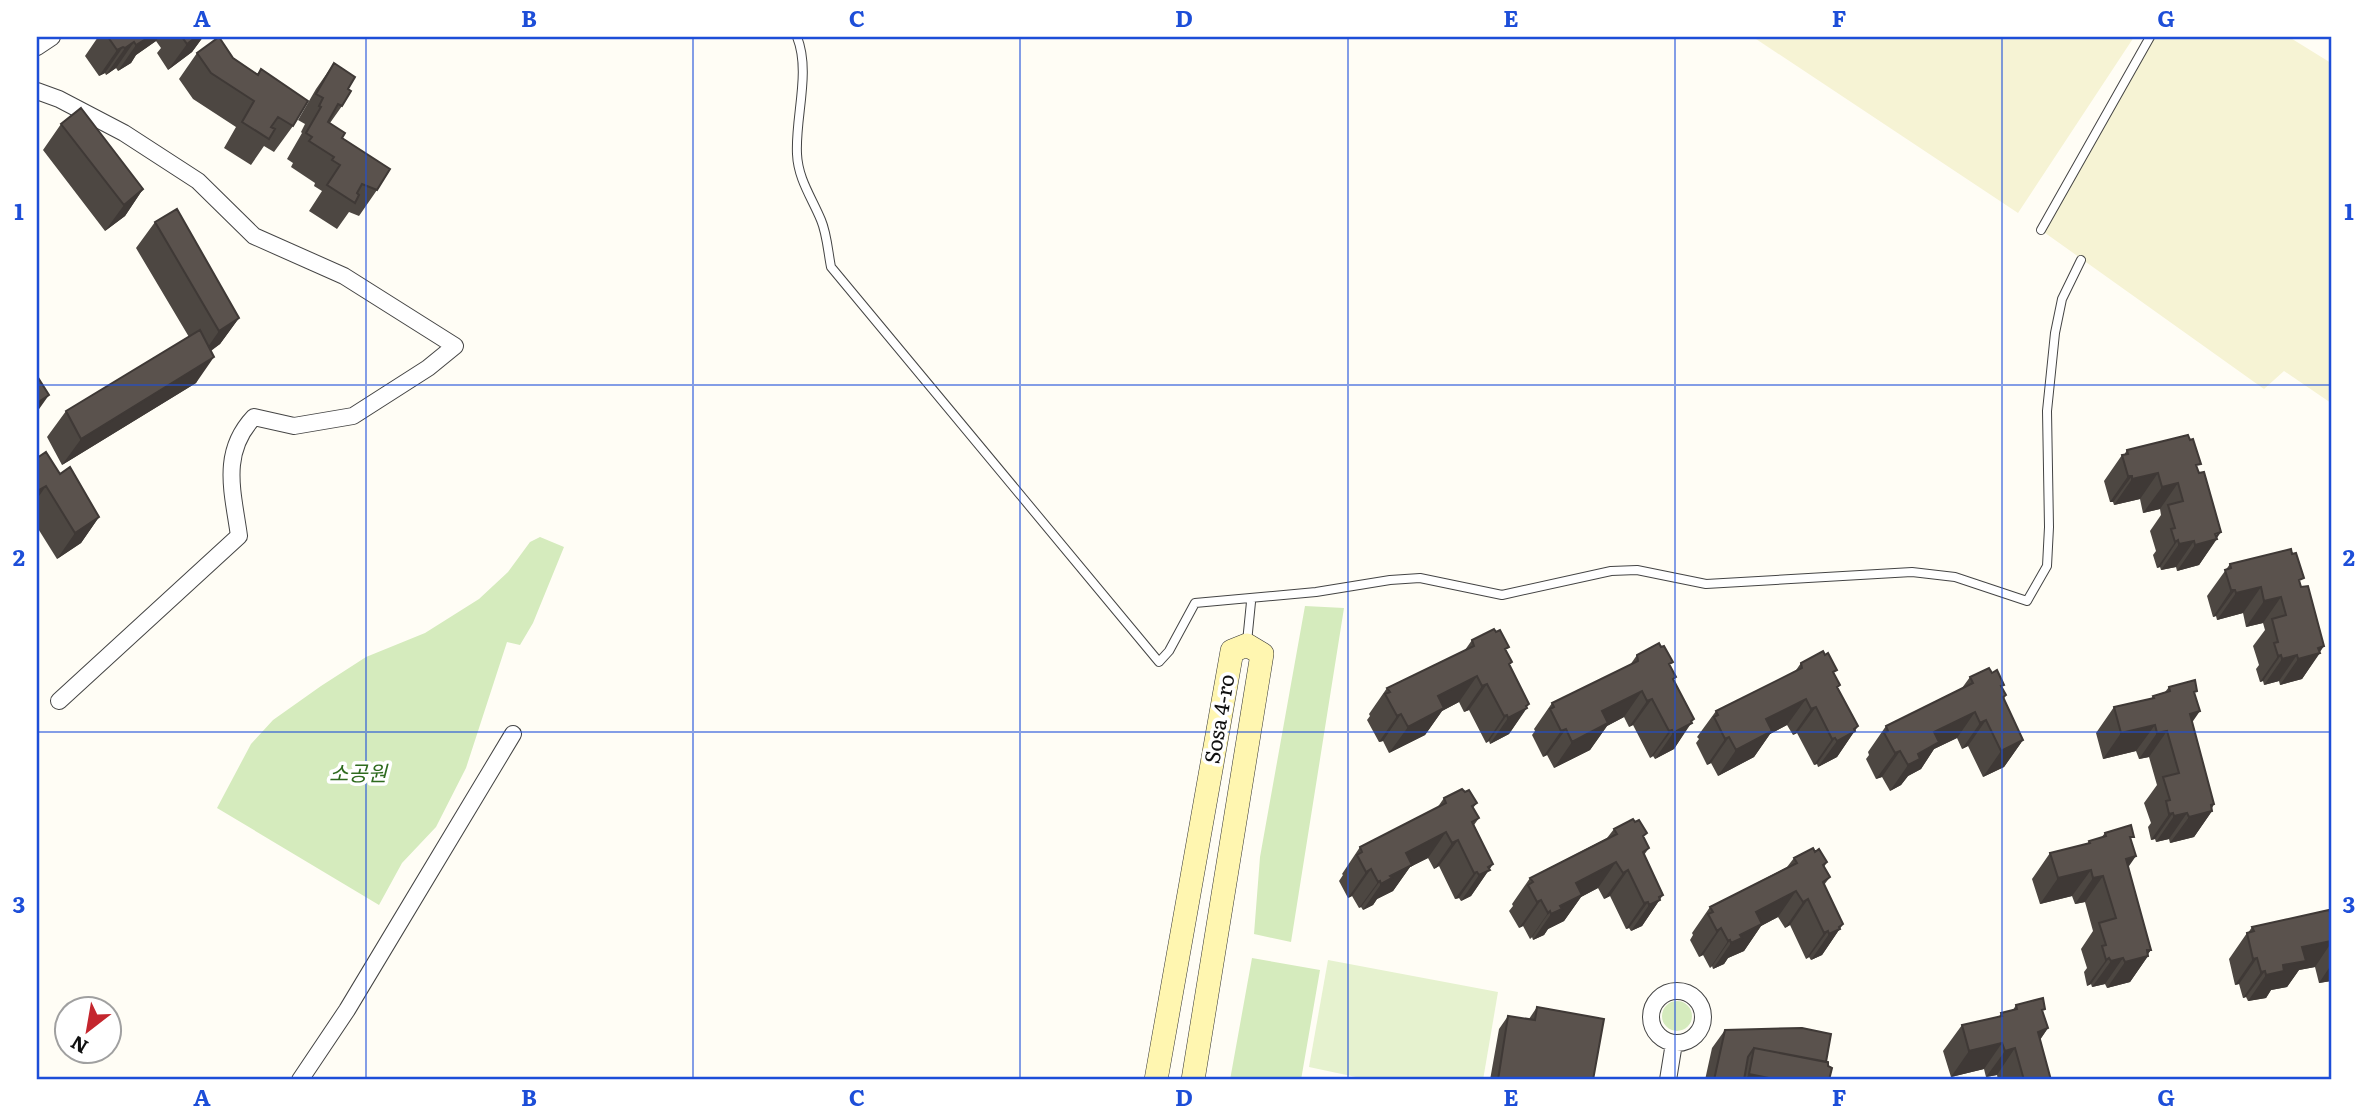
<svg xmlns="http://www.w3.org/2000/svg" width="2368" height="1117" viewBox="0 0 2368 1117" font-family="Literata,'Noto Sans KR',serif">
<rect width="100%" height="100%" fill="#fffdf5"/>
<!-- farmland -->
<path fill="#f6f3d4" d="M1753,37h381l-116,176z
M2155,37h134l42,26v340l-47,-32 -20,18 -223,-159z"/>
<!-- green -->
<path fill="#d5ebbd" d="M540,537l24,10 -31,76 -13,22 -13,-3 -41,126 -30,59 -34,36 -23,42 -162,-97 34,-64 22,-24 48,-34 45,-29 59,-24 54,-34 29,-27 22,-30z
M1305,606l39,2 -53,334 -37,-8 6,-77z
M1252,958l68,12 -19,110h-71z
M1662 1016a15 15 0 1 1 30 0a15 15 0 1 1-30 0Z"/>
<!-- pitch -->
<path fill="#e6f2cf" d="M1328,960l170,32 -15,88h-113l-61,-13z"/>
<g fill="none" stroke-linecap="round" stroke-linejoin="round">
<defs>
<path id="service" d="M797,37c14,35 -2,80 0,117 1,25 15,44 24,66 6,14 7,32 10,47l328,395 10,-11 26,-48 121,-11 74,-12 30,-2 82,17 109,-24 26,-1 69,14 206,-12 43,5 72,24 20,-35 2,-39 -2,-116 8,-78 7,-34 19,-39
M2041,230l109,-193
M1247,642l4,-40"/>
<path id="minor" d="M37,47l15,-10
M37,91l22,8 65,34 74,48 56,55 90,40 111,70 -27,22 -75,48 -59,10 -40,-9c-34,36 -21,75 -15,119l-180,165
M1651 1017a26 26 0 1 1 52 0a26 26 0 1 1-52 0Z
M300,1080l47,-70 166,-276
M1668,1080l6,-37"/>
<path id="secondary" d="M1156,1080l76,-429 15,-6 15,9 -69,426"/>
</defs>
<!-- service casing -->
<use href="#service" stroke="#444" stroke-width="10"/>
<!-- minor casing -->
<use href="#minor" stroke="#444" stroke-width="18"/>
<!-- secondary casing -->
<use href="#secondary" stroke="#333" stroke-width="24"/>
<!-- service -->
<use href="#service" stroke="#fff" stroke-width="8"/>
<!-- minor -->
<use href="#minor" stroke="#fff" stroke-width="16"/>
<!-- secondary -->
<use href="#secondary" stroke="#fff6b0" stroke-width="23"/>
</g>
<!-- wall -->
<path fill="#4d4742" d="M98,37h105l-11,15 -24,18 -11,-17 4,-5 -5,-7 -20,14 -5,8 -13,8 -2,-3 -10,7 -1,-2 -6,3 -14,-20z
M197,53l36,5 24,16 4,-5 32,57 -19,26 -10,-6 -13,19 -27,-17 12,-21 -43,-28 -14,-20z
M334,63l14,26 -6,17 -12,17 12,15 35,52 -18,26 -10,-4 -12,17 -28,-18 13,-20 -8,-5 1,-3 -24,-16 2,-4 -6,-4 15,-26 -1,-1 4,-8 -7,-4 18,-31z
M61,124l82,65 -18,27 -20,15 -62,-81z
M155,222l84,96 -19,26 -9,7 -15,32 -134,82 -15,-28 19,-26 123,-74 -53,-89z
M2127,450l70,19 20,70 -18,26 -22,6 -1,-4 -15,3 -1,-3 -3,1 -4,-13 3,-4 -6,-20 11,-16 -1,-6 -17,4 -3,-14 -26,6 -1,-3h-3l-6,-21 18,-26h2z
M37,458l23,16 39,43 -18,26 -24,16 -20,-32z
M2230,564l70,20 20,69 -18,26 -22,6 -1,-4 -15,4 -1,-4 -3,1 -4,-13 3,-4 -6,-19 12,-16 -2,-7 -17,4 -3,-14 -26,7 -1,-4 -3,1 -6,-21z
M1472,640l34,11 6,11 -3,3 18,43 -18,26 -19,10 -1,-3 -3,2 -17,-33 -5,2 -5,-10 -17,9 -17,24 -36,18 -6,-12 -4,1 -12,-22 3,-4 -1,-2 18,-26 78,-38z
M1637,655l34,11 3,14 17,42 -17,27 -19,10 -2,-3 -3,2 -17,-33 -4,2 -5,-10 -17,9 -17,24 -36,18 -7,-13 -4,2 -11,-22 3,-4 -1,-2 18,-26 78,-38z
M1801,663l33,11 4,14 20,38 -21,31 -19,10 -1,-3 -3,1 -17,-32 -4,2 -6,-10 -17,9 -16,23 -36,19 -7,-13 -4,2 -11,-22 3,-4 -2,-2 19,-26 78,-38z
M1970,677l32,11 4,7 -2,4 19,41 -19,27 -21,10 -15,-31 -6,3 -5,-11 -23,11 -13,20 -13,7 -7,9 -11,6 -8,-14 -6,2 -10,-20 3,-4 -1,-3 18,-26 76,-38z
M2169,687l26,8 -3,27 22,82 -2,4v3l-18,26 -24,6 -1,-4 -13,3 -1,-3 -4,1 -3,-13 3,-4 -7,-20 13,-18 -8,-28 -10,2 -3,-8 -33,8 -7,-26 18,-26 37,-8 2,-3 12,-4z
M1465,792l12,11 -4,5 6,10 -5,7 19,39 -22,32 -10,5 -2,-3 -4,1 -16,-33 -5,3 -6,-11 -18,9 -17,24 -16,8 -4,6 -10,5 -2,-3 -2,1 -7,-12 -4,2 -9,-17 4,-6 -1,-1 18,-27 77,-39 7,-10z
M1614,829l30,9 5,10 -5,7 16,44 -18,27 -11,5 -2,-3 -3,1 -16,-33 -6,3 -6,-11 -17,9 -17,24 -16,8 -4,6 -11,5 -1,-3 -2,2 -7,-13 -4,2 -10,-17 4,-5 -1,-2 18,-26 77,-40z
M2105,833l26,8 -3,26 23,83 -3,4v2l-18,26 -23,6 -2,-4 -13,3 -1,-3 -4,2 -3,-14 3,-4 -6,-19 12,-18 -8,-29 -10,2 -3,-8 -32,8 -8,-25 18,-26 37,-9 2,-3 12,-3z
M1815,852l12,10 -3,5 6,10 -6,8 19,39 -21,31 -11,5 -2,-3 -3,2 -16,-34 -5,3 -7,-11 -17,9 -17,25 -16,7 -4,6 -11,5 -1,-3 -2,2 -7,-13 -4,2 -9,-17 3,-5 -1,-2 18,-26 77,-40 7,-9z
M2331,915v66l-12,2 -4,-16 -16,3 -12,17 -16,3 -5,8 -18,3 -2,-4 -3,1 -4,-14 -4,1 -6,-26 18,-26h1l4,-6z
M2016,1005l27,8 5,15 -8,12 11,40h-53l-1,-5 -11,2 -2,-8 -33,8 -8,-26 19,-26 37,-8 2,-4 12,-3z
M1537,1007l56,73h-103l9,-51 9,-13 21,3z
M1725,1030l101,32 3,18h-124l7,-32z"/>
<!-- shaded-wall -->
<path fill="#3f3936" d="M145,37h14l-3,4 -20,14 -5,8 -13,8 18,-26z
M196,37h7l-11,15 -24,18 19,-26z
M134,42l-18,26 -10,7 19,-27z
M123,47l-18,26 -6,3 18,-26z
M143,189l-18,27 -20,15 19,-26z
M239,318l-19,26 -19,13 18,-26z
M214,357l-18,26 -134,82 19,-26z
M49,395l-12,17v-9z
M2158,473l-18,26 -26,6 18,-26z
M2128,476h4l-19,26h-3z
M2178,483l-18,26 -17,4 19,-26z
M46,486l-9,13v-8z
M99,517l-18,26 -24,16 18,-26z
M2221,532l-22,33 -22,6 18,-26z
M2178,540l-18,27 -3,1 18,-26z
M2194,541l-18,26 -15,3 18,-26z
M2261,587l-18,26 -26,7 19,-27z
M2231,590h4l-19,26 -3,1z
M2281,597l-18,26 -17,4 18,-26z
M2324,646l-22,33 -22,6 18,-26 20,-11z
M2281,655l-18,26 -3,1 18,-26z
M2297,655l-18,26 -15,4 18,-26z
M1477,676l-18,26 -17,9 -17,24 -36,18 19,-26 30,-31z
M1487,684l-18,26 -5,2 18,-26z
M1642,691l-18,26 -17,9 -17,24 -36,18 18,-26 30,-31z
M1652,699l-19,26 -4,2 18,-26z
M1806,699l-19,26 -17,9 -16,23 -36,19 18,-26 30,-31z
M1529,704l-20,30 -19,10 18,-26z
M1816,707l-19,26 -4,2 18,-26z
M2200,711l-18,26 8,-23z
M1975,712l-18,26 -23,11 -13,20 -13,7 -7,9 -11,6 18,-26 26,-33z
M1401,714l-18,27 -4,1 18,-26z
M1507,715l-18,26 -3,2 18,-27z
M1694,719l-20,30 -19,10 18,-26z
M1986,720l-18,26 -6,3 18,-26z
M2155,725l-19,26 -33,8 18,-26z
M1858,726l-21,31 -19,10 19,-26z
M1566,729l-19,26 -4,2 18,-26z
M1672,730l-19,26 -3,2 19,-27z
M2167,731l-18,26 -10,2 18,-26z
M1729,737l-18,26 -4,2 18,-26z
M1835,738l-18,26 -3,1 18,-26z
M2023,740l-19,27 -21,10 18,-26z
M1900,751l-18,26 -6,2 19,-26z
M2214,804l-5,8 3,-1 -18,26 -24,6 19,-26 22,-12z
M2173,813l-18,26 -4,1 18,-26z
M2187,813l-18,26 -13,3 18,-26z
M1446,832l-18,26 -18,9 -17,24 -16,8 -4,6 -10,5 18,-26 25,-31z
M1458,840l-19,26 -5,3 18,-26z
M2136,856l-18,26 8,-23z
M1616,862l-18,26 -17,9 -17,24 -16,8 -4,6 -11,5 18,-26 25,-31z
M1493,864l-22,32 -10,5 18,-26z
M1371,869l-19,27 -4,2 18,-26z
M1628,870l-18,26 -6,3 19,-26z
M2091,870l-19,26 -32,8 18,-26z
M1477,872l-18,26 -4,1 19,-26z
M2103,876l-18,26 -10,2 18,-26z
M1380,881l-19,26 -2,1 19,-26z
M1796,891l-18,26 -17,9 -17,25 -16,7 -4,6 -11,5 18,-26 25,-31z
M1663,895l-21,31 -11,5 18,-26z
M1808,899l-18,26 -5,3 18,-26z
M1541,900l-18,26 -4,2 18,-26z
M1648,902l-19,26 -3,1 18,-26z
M1550,911l-18,26 -2,2 18,-26z
M1843,924l-21,31 -11,5 18,-26z
M1721,928l-18,27 -4,2 18,-26z
M1828,931l-19,26 -3,2 18,-26z
M1730,940l-18,26 -2,2 18,-27z
M2331,941v2l-16,24 -16,3 -12,17 -16,3 -5,8 -18,3 18,-26 17,-10 19,-18z
M2147,950h4l-6,7 3,-1 -18,26 -23,6 18,-26z
M2109,958l-18,26 -4,2 19,-26z
M2123,958l-18,26 -13,3 19,-26z
M2257,958l-18,26 -4,1 18,-26z
M2331,965v16l-12,2z
M2265,971l-19,26 -3,1 18,-26z
M2048,1028l-19,27 9,-23z
M2002,1043l-18,26 -33,8 18,-26z
M2015,1048l-18,27 -11,2 19,-26z
M1749,1074l25,5 -1,1h-28z"/>
<!-- building -->
<path fill="#5a524d" stroke="#3f3936" stroke-width="2" d="M108,37h41l-13,8 -2,-3 -9,6 -2,-1 -6,3z
M182,37h14l-9,7z
M219,37l14,21 25,17 3,-6 47,32 -15,25 -15,-9 -7,10 4,2 -6,10 -27,-17 12,-21 -43,-28 -14,-20z
M334,63l21,14 -7,12 3,2 -9,15 -4,-2 -10,18 17,11 -3,5 48,31 -13,21 -15,-6 -5,9 2,2 -4,8 -28,-18 13,-20 -8,-5 2,-3 -25,-16 3,-4 -6,-4 15,-26 -2,-1 4,-8 -7,-4z
M81,108l62,81 -19,16 -63,-81z
M177,209l62,109 -20,13 -64,-109z
M200,330l14,27 -133,82 -15,-28z
M37,376l12,19 -12,8z
M2188,435l2,5 3,-1 8,25 -5,1 3,8 5,-1 17,60 -6,2 2,5 -22,6 -1,-4 -15,3 -1,-4 -3,2 -4,-13 4,-1 -7,-23 15,-4 -5,-18 -16,4 -4,-14 -26,6v-3h-4l-6,-21 6,-1 -1,-4z
M46,452l14,22 10,-7 29,50 -24,16 -29,-47 -9,5v-33z
M2291,549l1,5 4,-1 8,25 -5,2 2,7 7,-1 16,60 -6,2 2,5 -22,6 -1,-4 -15,4 -1,-4 -3,1 -4,-13 4,-1 -6,-23 14,-4 -5,-18 -17,4 -3,-14 -25,6 -1,-3h-4l-6,-20 6,-2 -1,-4z
M1494,629l2,3 4,-2 9,17 -4,2 7,13 -3,2 20,40 -3,2 1,2 -19,10 -1,-3 -3,1 -17,-32 -5,2 -5,-10 -39,20 6,12 -36,19 -7,-13 -4,2 -12,-22 5,-2 -3,-4 87,-42 -2,-6z
M1659,643l2,4 3,-1 9,16 -4,2 7,13 -3,2 21,40 -3,2 1,2 -19,10 -1,-3 -3,1 -17,-32 -5,2 -5,-10 -40,20 6,12 -36,19 -6,-13 -5,2 -11,-22 4,-2 -2,-4 86,-42 -1,-6z
M1823,651l2,4 3,-2 9,17 -4,2 7,13 -3,2 21,39 -4,3 1,2 -18,10 -2,-3 -3,1 -16,-32 -5,2 -5,-10 -40,20 6,12 -36,19 -7,-13 -4,2 -11,-22 4,-2 -2,-4 86,-43 -1,-5z
M1989,668l3,5 5,-3 7,15 -3,1 5,9 -3,2 20,43 -22,11 -15,-31 -6,3 -5,-11 -41,20 5,10 -21,12 2,5 -12,6 -8,-14 -5,2 -11,-20 4,-2 -2,-5 87,-43 -3,-6z
M2195,680l2,11 -3,1 6,19 -10,3 24,90 -3,1 1,6 -23,6 -2,-4 -13,3 -1,-3 -4,1 -3,-13 4,-1 -7,-23 16,-4 -12,-42 -10,2 -2,-8 -34,8 -7,-26 40,-9 -1,-2 17,-5 -1,-4z
M1462,789l3,3 4,-2 8,13 -5,3 7,12 -7,4 21,42 -5,3 2,3 -11,5 -2,-3 -3,1 -16,-33 -6,3 -6,-11 -40,21 6,12 -22,11 2,2 -11,6 -1,-3 -2,1 -7,-13 -5,3 -9,-17 5,-3 -2,-5 86,-44 -2,-5z
M1633,819l2,3 4,-2 8,13 -4,3 6,12 -6,4 20,43 -4,2 1,3 -11,5 -1,-3 -4,1 -16,-33 -5,3 -7,-11 -40,21 6,12 -22,11 2,3 -11,5 -1,-3 -2,2 -7,-13 -4,2 -9,-17 5,-3 -3,-4 87,-44 -3,-5z
M2131,825l3,12h-4l6,19 -10,3 25,91h-4l1,6 -23,6 -2,-4 -12,3 -2,-3 -3,2 -4,-14 4,-1 -7,-22 17,-5 -13,-42 -10,2 -2,-8 -33,8 -8,-25 40,-10 -1,-2 17,-5 -1,-3z
M1813,848l2,4 4,-3 8,13 -4,3 7,12 -7,5 20,42 -4,3 1,2 -11,5 -1,-3 -4,2 -16,-34 -5,3 -7,-11 -40,21 6,12 -22,11 2,3 -11,5 -1,-3 -2,1 -7,-13 -4,3 -9,-17 5,-2 -3,-5 87,-44 -3,-5z
M2329,910l2,5v26l-29,6 4,14 -23,4 1,6 -18,4 -1,-4 -4,1 -4,-14 -4,1 -6,-26 7,-2 -2,-4z
M2043,998l2,11 -3,1 6,18 -10,4 13,48h-27l-9,-32 -10,3 -3,-8 -33,8 -7,-26 40,-9 -1,-3 16,-4 -1,-4z
M1537,1007l67,12 -11,61h-95l10,-64 27,4z
M1802,1028l29,6 -5,28 -72,-14 -6,9 -4,23h-30l11,-50z
M1754,1048l74,14v4l4,2 -3,12h-55v-1l-25,-5z"/>
<!-- grid -->
<path fill="none" stroke="#1d4ed8" stroke-width="2" stroke-opacity="0.55" d="M366,37v1043M693,37v1043M1020,37v1043M1348,37v1043M1675,37v1043M2002,37v1043M37,385h2294M37,732h2294"/>
<g text-anchor="middle" stroke-width="7" stroke-linejoin="round" paint-order="stroke">
<!-- street labels -->
<g font-size="21" fill="#111" stroke="#fff">
<text transform="translate(1220 719) rotate(-80)" y="7">Sosa 4-ro</text>
</g>
<!-- park labels -->
<g font-size="21" font-style="italic" fill="#2f6b1f" stroke="#fff">
<text x="358" y="781">소공원</text>
</g>
</g>
<!-- border -->
<rect width="2368" height="1117" fill="none" stroke="#ffffff" stroke-width="77"/>
<!-- north arrow -->
<g transform="translate(88 1030) rotate(211)"><circle r="33" fill="#ffffff" stroke="#a0a0a0" stroke-width="2"/>
<path d="M0-5L12 26L0 18L-12 26Z" fill="#c4262e"/>
<text y="-10" font-size="19" font-weight="bold" text-anchor="middle" fill="#111111">N</text>
</g>
<rect x="38" y="38" width="2292" height="1040" fill="none" stroke="#1d4ed8" stroke-width="2.5"/>
<g font-size="23" text-anchor="middle" font-weight="bold" fill="#1d4ed8">
<text x="202" y="27">A</text>
<text x="529" y="27">B</text>
<text x="857" y="27">C</text>
<text x="1184" y="27">D</text>
<text x="1511" y="27">E</text>
<text x="1839" y="27">F</text>
<text x="2166" y="27">G</text>
<text x="19" y="220">1</text>
<text x="2349" y="220">1</text>
<text x="19" y="566">2</text>
<text x="2349" y="566">2</text>
<text x="19" y="913">3</text>
<text x="2349" y="913">3</text>
<text x="202" y="1106">A</text>
<text x="529" y="1106">B</text>
<text x="857" y="1106">C</text>
<text x="1184" y="1106">D</text>
<text x="1511" y="1106">E</text>
<text x="1839" y="1106">F</text>
<text x="2166" y="1106">G</text>
</g>
</svg>
